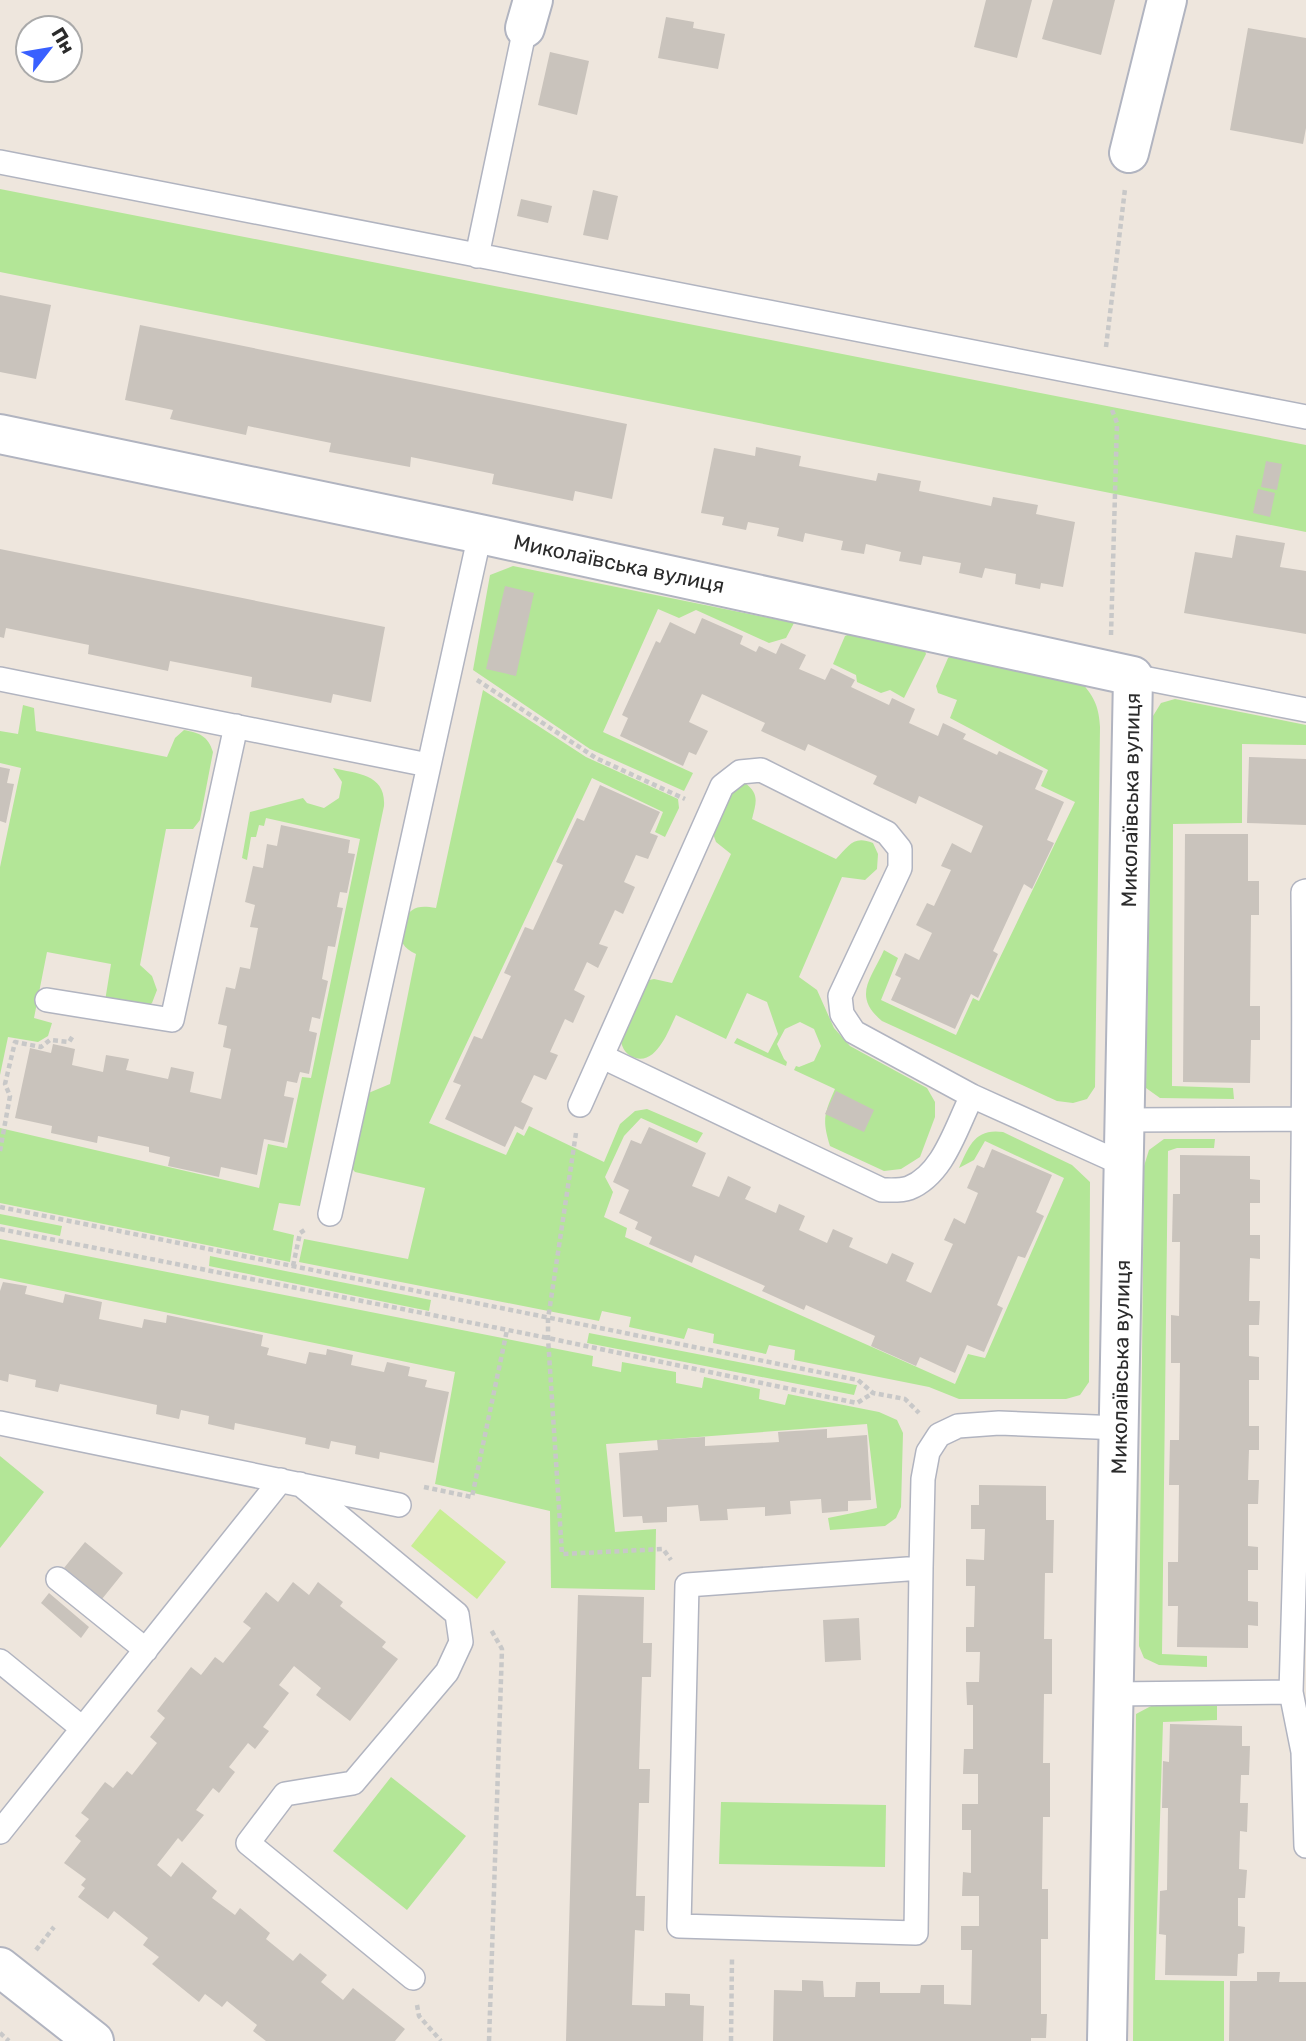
<svg xmlns="http://www.w3.org/2000/svg" width="1306" height="2041" viewBox="0 0 1306 2041" font-family="Rubik,sans-serif">
<rect width="100%" height="100%" fill="#eee6dd"/>
<!-- green -->
<path fill="#b3e697" d="M0,189l1306,256v87l-1306,-260z
M513,566l281,57 -8,15 -17,5 -73,-33 -17,8 -21,-9 -55,123 90,41 -9,18 -94,-42 -117,-79 17,-95z
M852,633l72,15 2,6 -22,44 -14,-8 -9,3 -24,-11 -1,-7 -23,-11 12,-28z
M954,654l128,29c13,15 17,25 18,44l-5,360 -8,12 -14,4 -16,-2 -175,-80c-30,-25 -11,-42 2,-71l14,8 -17,42 75,35 17,-37 6,3 96,-199 -34,-16 7,-16 -98,-52 7,-18 -19,-7 -2,-7 12,-28z
M483,690l103,67 92,42 1,9 -14,29 -10,-5 8,-20 -71,-34 -163,345 77,32 11,-23 7,4 5,-10 75,36 16,-38 15,-13 12,-2 56,24 -6,10 -56,-25 -17,18 -19,41 8,15 -9,25 23,11 -2,9 330,147 13,-30 17,4 79,-180 -79,-37 -11,19 -15,8c10,-22 16,-40 44,-36l69,33 18,17 -1,200 -9,13 -14,4h-107l-30,-12 -135,-27 1,-10 -26,-5 -3,9 -53,-11 1,-9 -26,-6 -4,11 -55,-12 2,-10 -29,-6 -3,10 -300,-59 5,-23 104,20 17,-71 -70,-16 -6,-7 17,-71 24,-10 26,-130c-15,-7 -17,-15 -16,-32 13,-15 17,-17 36,-14z
M1175,699l131,26v20l-64,-1v79l-69,1 -1,262 61,2 1,11 -74,-1 -14,-10 7,-372 8,-13z
M23,705l11,3 2,23 131,26 8,-19 9,-8c16,3 24,6 29,22l-13,68 -7,9h-27l-26,136 12,11 5,14 -5,13 -9,6 -38,-8 6,-37 -64,-12 -13,66 18,5 -4,13 -10,6 -30,-5 -8,38v-208l21,-99 -21,-5v-32l18,3z
M333,768c25,6 53,6 51,38l-84,400 -21,-3 -6,27 21,5 -4,27 -290,-59v-75l259,60 9,-44 19,4 15,-71 9,1 49,-239 -94,-21 -2,8 -5,-1 -3,12h-5l-4,23 -5,-2 8,-46 53,-14 4,5 17,5 15,-10 3,-16z
M745,783c15,11 11,20 7,36l84,40c13,-13 17,-24 37,-16l5,11 -1,15 -12,11 -23,-3 -43,100 18,13 17,38 16,18 77,42 8,14v15l-15,40 -19,12 -17,2 -54,-25c-8,-26 -6,-32 5,-57l-41,-19 2,-4 3,1 15,-6 7,-15 -7,-17 -14,-7 -15,7 -8,15 7,15 3,3 -1,4 -52,-23 3,-5 31,15 10,-19 -11,-32 -20,-9 -21,46 -50,-24c-8,17 -22,56 -47,40 -8,-6 -9,-15 -8,-25 2,-16 17,-35 24,-49l9,-2 18,4 59,-129 -15,-12 -4,-11c7,-17 13,-44 33,-48z
M1164,1139h51l-1,9h-37l-9,3 -6,503 45,2v11l-48,-2 -15,-7 -5,-12 5,-480 5,-16z
M0,1214l62,12 -2,10 -60,-12z
M0,1239l593,117 -1,10 29,6 1,-10 54,10v11l26,5 2,-11 56,12 -1,10 26,6 3,-11 91,18 18,8 6,13 -2,74 -5,11 -11,8 -55,4 -2,-12 49,-10 -10,-84 -261,20 9,88 41,-3 -1,61 -104,-2 -1,-77 -115,-27 20,-112 -455,-94z
M210,1256l221,44 -2,11 -220,-45z
M589,1333l267,52h1l-3,10 -267,-52z
M0,1456l44,36 -44,56z
M1153,1705l64,1v14l-54,2 -8,258 69,1v60h-91l3,-327z
M391,1777l75,59 -59,74 -74,-59z
M721,1802l165,3 -1,62 -166,-3z"/>
<!-- pitch -->
<path fill="#c8ee93" d="M440,1509l66,53 -29,37 -66,-53z"/>
<!-- building -->
<path fill="#c9c3bc" d="M986,0h46l-15,58 -43,-11z
M1053,0h62l-14,55 -59,-16z
M666,17l28,5 -1,6 32,6 -7,35 -60,-11z
M1248,28l58,10v90l-3,16 -73,-14z
M550,52l39,9 -12,54 -39,-10z
M593,190l25,6 -10,44 -25,-5z
M521,199l31,7 -4,17 -31,-7z
M0,295l51,10 -15,74 -36,-7z
M140,325l487,99 -15,75 -37,-8 -2,10 -81,-17 2,-10 -83,-17 -1,10 -81,-15 2,-9 -83,-17 -2,9 -76,-16 3,-9 -48,-10z
M756,447l45,9 -2,10 77,15 2,-8 43,8 -2,10 72,15 2,-9 45,8 -2,9 39,8 -12,65 -22,-4 -1,6 -25,-5 1,-10 -31,-6 -3,10 -23,-5 2,-10 -38,-7 -2,9 -22,-4 2,-9 -35,-8 -2,10 -23,-4 2,-9 -38,-8 -2,9 -26,-6 2,-8 -31,-6 -2,8 -24,-5 2,-8 -23,-4 13,-65 41,8z
M1266,461l16,3 -5,26 -16,-3z
M1258,489l17,4 -5,24 -17,-4z
M1236,535l49,8 -5,24 26,4v63l-122,-21 11,-61 37,6z
M0,549l385,78 -14,75 -38,-8 -2,9 -80,-16 1,-10 -82,-16 -2,10 -80,-17 1,-9 -83,-17 -2,10 -4,-1z
M505,586l29,7 -18,83 -30,-7z
M702,618l41,18 -3,8 16,8 3,-6 17,8 5,-11 25,12 -7,14 26,11 6,-12 24,12 -4,7 38,18 3,-7 23,11 -6,14 29,13 5,-13 23,11 -3,5 34,16 2,-4 44,20 -8,18 29,13 -17,38 7,3 -22,46 -8,-5 -31,67 5,3 -20,44 -7,-4 -16,35 -64,-29 10,-22 -6,-3 10,-22 14,7 13,-27 -16,-8 11,-22 7,3 17,-36 -10,-4 11,-23 19,10 12,-27 -64,-30 -3,8 -43,-20 4,-8 -69,-32 -3,7 -44,-20 4,-8 -63,-29 -13,28 19,9 -12,24 -7,-3 -6,14 -63,-30 8,-18 -6,-3 34,-74 4,2 10,-21 25,12z
M1249,757l57,2v66l-59,-2z
M0,767l10,2 -3,14 7,1 -8,39 -6,-2z
M600,785l60,27 -10,21 8,3 -10,23 -12,-4 -12,27 11,5 -12,27 -8,-4 -16,34 9,3 -10,21 -11,-6 -13,28 11,6 -12,27 -8,-4 -15,33 8,3 -12,25 -12,-5 -13,27 12,6 -10,22 -8,-4 -10,21 -60,-28 16,-34 -8,-3 21,-46 8,3 29,-63 -7,-3 21,-46 8,3 30,-65 -7,-3 21,-44 7,3z
M281,825l69,15 -2,13 7,1 -8,39 -7,-1 -3,15 6,1 -8,39 -7,-1 -6,33 6,2 -8,38 -8,-2 -3,14 8,2 -8,41 -9,-2 -3,11 -10,-2 -3,15 10,2 -10,45 -20,-4 -7,36 -36,-8 -2,10 -51,-11 2,-9 -21,-5v-5l-51,-11 -1,7 -46,-10 1,-7 -37,-8 15,-70 21,5 2,-9 22,5 -3,16 31,7 3,-17 23,4 -3,11 42,9 3,-12 23,5 -4,20 31,7 10,-50 -8,-2 4,-21 -9,-2 8,-37 9,2 5,-22 10,2 8,-41 -8,-1 5,-22 -10,-3 8,-36 10,2 4,-24 10,2z
M1185,834h63v47h11v34h-8l-1,91h10v34h-9l-1,43 -67,-1z
M836,1091l38,19 -10,22 -39,-18z
M649,1127l57,26 -14,33 27,11 9,-21 23,11 -6,12 31,14 3,-9 26,12 -6,14 28,13 6,-14 20,9 -4,9 38,17 5,-11 22,10 -8,18 25,12 22,-49 -9,-4 10,-22 11,6 13,-31 -11,-5 10,-23 7,3 8,-19 60,26 -16,37 8,4 -19,42 -7,-2 -21,49 6,3 -19,44 -17,-7 -12,28 -35,-16 -4,9 -45,-20 4,-10 -69,-31 -2,5 -42,-19 3,-5 -70,-31 -3,8 -43,-19 3,-7 -17,-8 3,-7 -19,-9 10,-23 -16,-8 18,-42 10,4z
M1180,1155l70,1v23l10,1v23h-10v32h10v24l-10,-1 -1,43h11l-1,24h-10v31l10,1v23h-10v46h10v24h-10l-1,30h11l-1,24h-10v42l10,1v23h-10v31l10,1v24l-10,-1v23l-71,-1 1,-41h-10v-44h10l1,-77h-10l1,-45h9l1,-77h-9v-48l8,1 1,-74h-8l1,-48h7z
M3,1282l24,4 -2,8 38,9 2,-9 37,8 -3,17 43,9 2,-9 22,4 1,-8 96,20 -2,11 8,2 -2,7 39,9 3,-12 17,3 1,-6 26,6 -2,10 33,7 3,-10 23,5 -2,9 19,4 -2,7 24,5 -15,71 -54,-11 -1,7 -24,-5 1,-8 -25,-5 -2,8 -24,-5 1,-6 -71,-15 -1,7 -26,-6 1,-8 -28,-6 -2,9 -23,-5 1,-9 -97,-21 -2,8 -23,-5 1,-7 -27,-6 -1,8 -8,-2v-89z
M827,1429v9l40,-3 4,65 -23,1v10l-26,2 -1,-14 -31,2 1,13 -26,2v-9l-38,2 1,11 -28,1 -2,-16 -31,2v15l-24,1 -1,-7 -19,1 -4,-64 39,-3 -1,-10 48,-3v9l74,-4 -1,-10z
M979,1485l67,1v34h8l-1,53h-8l-1,66h8v55h-8l-1,69h7v54h-7l-1,72h6v50h-7v75h6l-1,24h-15v3h-258l1,-51 28,1v-11l21,1 1,16h31l1,-15h24v11h40l1,-8h23v19l27,1 1,-55h-11v-24h18v-30h-17l1,-24 8,1v-43h-9v-26h16v-30h-15l1,-25h9v-44h-6l-1,-23h13l1,-30h-14v-25h8l1,-41h-9v-27l18,1 1,-31h-14v-24h8z
M85,1542l38,31 -21,26 -38,-31z
M293,1582l16,13 9,-13 25,20 -3,4 46,36 -4,5 16,12 -48,62 -34,-26 5,-7 -27,-22 -15,19 10,8 -26,34 6,4 -14,18 -7,-6 -19,24 6,5 -16,21 -6,-5 -17,22 8,5 -22,27 -4,-4 -21,27 14,12 11,-15 35,29 -5,7 23,17 5,-7 30,25 -4,6 27,22 7,-8 27,22 -6,7 22,18 10,-12 52,41 -10,12h-129l-13,-10 4,-6 -30,-24 -5,6 -17,-13 -6,8 -47,-38 7,-7 -16,-12 5,-7 -34,-27 -6,8 -30,-22 7,-9 -4,-3 5,-6 -22,-16 17,-22 -6,-5 14,-17 -8,-6 24,-31 8,6 14,-17 5,4 25,-32 -7,-6 15,-19 -8,-7 34,-44 10,8 14,-18 8,6 28,-35 -8,-6 23,-30 12,10z
M49,1593l40,34 -8,11 -40,-35z
M578,1595l66,2 -1,46h9l-1,34h-9l-3,92h11l-1,34h-10l-3,93h9l-1,35 -9,-1 -3,75 33,1v-13l25,1v11l14,1 -1,35h-137z
M859,1618l2,42 -36,2 -2,-42z
M1170,1724l72,2v20h8l-1,29h-8l-1,28h8l-1,29 -7,-1 -1,38 8,1 -2,28h-7v28l7,1 -1,26 -6,1 -1,22 -72,-1 1,-40 -7,-1 1,-43 7,-1 1,-82h-6l1,-47 6,1z
M1257,1972h23l-1,10h27v59h-77l1,-60h27z"/>
<g fill="none" stroke-linecap="round" stroke-linejoin="round">
<defs>
<path id="service" d="M0,162l1306,255
M477,256l48,-228
M1133,676l173,34
M0,679l428,86
M1306,891l-3,1c3,267 -4,533 -12,800l12,60 3,94
M47,1000l125,20 64,-294
M603,1057l279,133c8,0 19,1 27,-2 35,-14 47,-61 63,-92
M580,1105l142,-319 18,-14 21,-2 126,63 13,16v19l-60,128 2,18 12,18 118,64 153,69
M1126,1120l179,-1
M330,1214l150,-680
M0,1423l399,82
M300,1484l157,130 4,28 -14,30 -94,111 -68,11 -37,49 165,135
M921,1568l-234,17 -8,341 237,7 5,-365 2,-89 5,-27 11,-17 19,-9 41,-3 121,5
M58,1579l88,71
M0,1661l82,67
M1113,1694l178,-2
M0,1832l281,-352"/>
<path id="minor" d="M525,28l8,-28
M1129,153l38,-153
M0,434l480,100 653,142 -26,1365
M0,1967l94,74"/>
</defs>
<!-- service casing -->
<use href="#service" stroke="#b1b4c0" stroke-width="26"/>
<!-- minor casing -->
<use href="#minor" stroke="#b1b4c0" stroke-width="42"/>
<!-- path -->
<path stroke="#c8c8c8" stroke-width="4.5" stroke-dasharray="5 3.5" stroke-linecap="butt" d="M1106,347l19,-158
M1111,635l6,-212 -5,-13
M477,680l119,78 89,41
M576,1133l-28,186v19l14,216 101,-5 8,11
M0,1151l10,-55 -5,-12 10,-42 26,5 9,-7 19,2 5,-8
M0,1207l858,173 15,13 32,6 14,14
M0,1229l548,109 309,65 16,-10
M293,1266l7,-33 6,-4
M424,1487l48,10 35,-167
M36,1950l18,-23
M417,2005l2,11 22,25
M0,2033l9,8
M489,2041l13,-392 -12,-21
M731,2041l1,-83"/>
<!-- service -->
<use href="#service" stroke="#fff" stroke-width="23"/>
<!-- minor -->
<use href="#minor" stroke="#fff" stroke-width="38"/>
</g>
<g text-anchor="middle" stroke-width="7" stroke-linejoin="round" paint-order="stroke">
<!-- street labels -->
<g font-size="21" fill="#2b2b2b" stroke="#fff">
<text transform="translate(619 564) rotate(12)" y="7">Миколаївська вулиця</text>
<text transform="translate(1131 800) rotate(-89)" y="7">Миколаївська вулиця</text>
<text transform="translate(1121 1367) rotate(-89)" y="7">Миколаївська вулиця</text>
</g>
</g>
<!-- north arrow -->
<g transform="translate(49 49) rotate(59)"><circle r="33" fill="#ffffff" stroke="#aaaaaa" stroke-width="2"/>
<path d="M0-5L12 26L0 18L-12 26Z" fill="#3960ff"/>
<text y="-10" font-size="19" font-weight="bold" text-anchor="middle" fill="#2b2b2b">Пн</text>
</g>
</svg>
